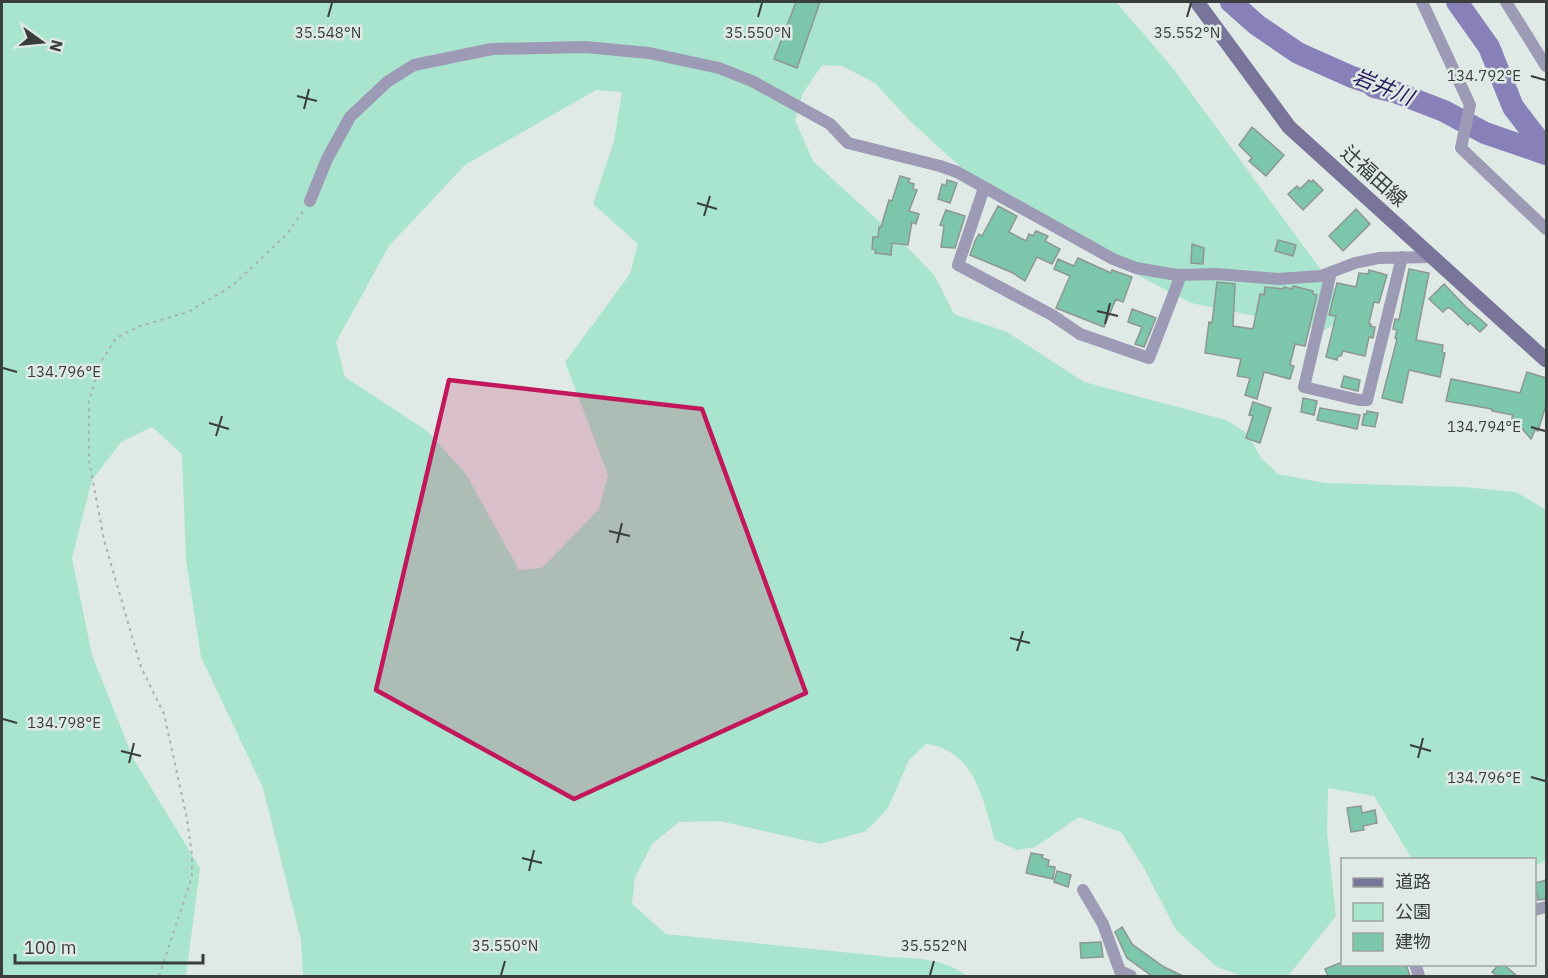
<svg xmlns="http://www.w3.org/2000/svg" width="1548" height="978" viewBox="0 0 1548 978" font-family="'IBM Plex Sans','Noto Sans JP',sans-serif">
<rect width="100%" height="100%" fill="#dfe9e5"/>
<!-- green -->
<path fill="#a9e5ce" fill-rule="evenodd" d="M2,2h1114l56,65 166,226 1,29 -15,8 -133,-27 -191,-100 -90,-82 -35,-38 -33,-17 -20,-1 -19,28 -8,27 18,41 96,88 26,27 19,38 53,18 77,50 142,38 21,13 14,25 17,16 47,9 139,4 52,5 30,18v350l-11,6 -1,-6 -122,-1 -38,-63 -46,-8 -1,44 9,84 -48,60h-46l-25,-9 -41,-37 -32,-62 -23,-36 -42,-15 -44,30 -18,3 -22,-10c-10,-31 -16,-76 -51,-91 -5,-3 -12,-4 -18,-5l-17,16 -21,48 -22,23 -45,13 -101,-23 -41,1 -27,22 -17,33 -3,27 34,30 224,23c27,1 55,2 77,19h-664l-2,-36 -38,-152 -62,-131 -15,-97 -4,-106 -30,-27 -31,15 -29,38 -20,78 20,97 41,103 67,110 -14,108h-184zM596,90l26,2 -8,49 -21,63 45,40 -8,30 -65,88 43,113 -9,34 -57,59 -23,2 -53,-96 -39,-43 -82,-54 -9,-35 53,-96 76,-81z"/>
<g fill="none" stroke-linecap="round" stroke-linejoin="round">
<!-- river -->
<path stroke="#8881b9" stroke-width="22" d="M1231,2l26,23 41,28 54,24 18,6 4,4 21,5 49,19 41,22 61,21
M1457,2l32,45 24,60 33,43"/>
</g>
<!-- building -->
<path fill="#7cc6ab" stroke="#8d9693" stroke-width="1.5" d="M796,2h24l-23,66 -23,-9z
M1252,127l32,28 -18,21 -17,-15 3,-3 -13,-13z
M900,176l10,3 -2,3 6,2 -1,5 4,1 -8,21 10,3 -3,10 -4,-2 -4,23 -16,-2 -1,12 -16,-2 1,-3 -4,-1 1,-12h5l1,-10h2l8,-27 3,1z
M947,180l10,3 -7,20 -12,-4 4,-15 4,2z
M1309,180l2,2 2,-2 10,10 -20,20 -15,-16 9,-8 3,3z
M998,206l19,10 -8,16 17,9 3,-7 4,2 3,-5 12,5 -3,5 15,8 -8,15 -15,-7 -12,24 -12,-8 -43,-18 5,-14 4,-7 3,2z
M1356,209l14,15 -27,27 -14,-15z
M946,210l19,6 -10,32 -14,-1 3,-21 -4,-1z
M1278,240l18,5 -3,11 -18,-5z
M1192,244l12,4 -1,16 -12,-1z
M1078,258l33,15 1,-3 20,7 -9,25 -7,-3 -12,28 -48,-19 14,-32 -16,-7 4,-10 16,7z
M1409,269l20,4 -13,67 27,5 -1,7 3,1 -5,24 -31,-7 -7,33 -20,-5 15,-59 -2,-1 2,-8 -4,-1 2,-10 4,1z
M1369,270l18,5 -8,28 -5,-1 -5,21 2,1 -1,2 5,1 -2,11 -4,-1 -4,19 -22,-5 -2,5h-3l-1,4 -11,-3 10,-41 -7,-1 8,-32 19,4 3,-14 9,1z
M1217,282l18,2 -2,42 20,3 7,-35 4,1 1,-8 18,2 1,-2 8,2 1,-3 20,5v3l4,1 -12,51 -10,-2 -5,21 4,1 -4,13 -26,-7 -7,27 -12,-4 5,-17 -13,-2 4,-17 -36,-6 4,-31 3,1z
M1444,284l22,23 21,18 -7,7 -10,-9 -2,2 -18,-17h-3l-4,4 -14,-13z
M1132,309l24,9 -12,29 -9,-3 7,-17 -14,-5z
M1527,372l19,6v27l-8,26 -3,-1 -4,9 -13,-15 -7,-3 2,-6 -21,-4v-2l-46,-8 5,-22 69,14z
M1344,376l16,4 -2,11 -17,-4z
M1303,398l14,3 -3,14 -13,-3z
M1253,402l18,6 -11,35 -14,-5 7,-22 -4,-1z
M1320,408l40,7 -3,14 -40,-9z
M1367,411l11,2 -3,14 -13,-2 2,-11h3z
M1361,806l1,7 13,-3 2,13 -14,3 1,4 -13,2 -4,-24z
M1031,853l12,2 -1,3 7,2 -1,6 7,1 -2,12 -27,-6z
M1057,871l14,4 -3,12 -14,-5z
M1546,880v19l-8,1 -3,-17z
M1122,927l10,17 32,23 19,9h-31l-25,-18 -12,-26z
M1101,942l2,15 -22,1 -1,-15z
M1342,962v2h64l4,12h-82l-3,-7z
M1499,964h4l14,12h-19l-6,-4z"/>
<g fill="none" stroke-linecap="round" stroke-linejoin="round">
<!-- path -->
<path stroke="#a9b1ae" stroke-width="2" stroke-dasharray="3 4.5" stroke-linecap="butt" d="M159,976l33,-99v-22l-5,-36 -23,-105 -23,-47 -37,-127 -15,-80v-60l13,-40 14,-22 24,-12 48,-14 44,-26 55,-52 16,-23"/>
<!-- street -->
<path stroke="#9c9ab4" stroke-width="12" d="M1422,2l48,103 -9,43 85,81
M1506,2l40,64
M984,188l-26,77 94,50 28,19 69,24 32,-83
M310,201l17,-42 23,-42 37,-35 27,-17 78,-16 93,-2 64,6 70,15 33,13 78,43 18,19 92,23 17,6 156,87 23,9 41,7 40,-1 61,5 43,-3 34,-13 24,-5 52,-1
M1331,272l-27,115 55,13h8l35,-143
M1083,890l20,34 17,47 11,5
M1534,910l12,-3
M1415,964l4,12"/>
<!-- secondary -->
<path stroke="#79759a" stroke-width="15" d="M1197,2l92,125 257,233"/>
</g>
<!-- marked area -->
<path fill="#c2185b" fill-opacity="0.2" stroke="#c2185b" stroke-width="4.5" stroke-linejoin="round" d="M449,380l253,29 104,284 -232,106 -198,-109z"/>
<!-- ticks -->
<path fill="none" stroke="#393d3c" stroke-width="2" d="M328,17l4,-14M758,17l4,-14M1187,17l4,-14M1531,76l14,4M297,96l20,5M304,109l5,-20M697,203l20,6M704,216l6,-20M1097,311l21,5M1105,324l5,-21M3,368l14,4M209,423l20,6M1531,427l14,4M216,436l6,-20M609,531l21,5M617,543l5,-20M1010,638l20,5M1017,651l6,-20M3,719l14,4M1410,745l21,6M121,751l20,5M1418,758l5,-20M129,763l5,-20M1531,777l14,4M522,858l20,5M529,871l5,-21M501,975l4,-14M930,975l4,-14"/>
<g text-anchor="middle" stroke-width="5" stroke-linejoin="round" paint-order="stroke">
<!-- street labels -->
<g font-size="20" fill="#393d3c" stroke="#dfe9e5">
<text transform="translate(1374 176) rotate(42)" y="7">辻福田線</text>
</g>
<!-- water labels -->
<g font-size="21" font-style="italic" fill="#2b185c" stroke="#dfe9e5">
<text transform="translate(1383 87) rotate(22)" y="7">岩井川</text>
</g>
</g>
<g font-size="15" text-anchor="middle" fill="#393d3c" stroke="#dfe9e5" stroke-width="5" stroke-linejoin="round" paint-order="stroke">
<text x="328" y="38">35.548°N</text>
<text x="758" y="38">35.550°N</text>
<text x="1187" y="38">35.552°N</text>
<text x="1484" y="81">134.792°E</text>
<text x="64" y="377">134.796°E</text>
<text x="1484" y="432">134.794°E</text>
<text x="64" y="728">134.798°E</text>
<text x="1484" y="783">134.796°E</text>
<text x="505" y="951">35.550°N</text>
<text x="934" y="951">35.552°N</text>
</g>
<!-- border -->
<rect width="1548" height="978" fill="none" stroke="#393d3c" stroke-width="6"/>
<!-- legend -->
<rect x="1341" y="858" width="195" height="108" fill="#dfe9e5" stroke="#9da4a1" stroke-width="1.5"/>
<rect x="1353" y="878" width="30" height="9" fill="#79759a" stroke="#9da4a1" stroke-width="1.5"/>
<text x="1395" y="888" font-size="18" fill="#393d3c">道路</text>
<rect x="1353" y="903" width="30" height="18" fill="#a9e5ce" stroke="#9da4a1" stroke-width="1.5"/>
<text x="1395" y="918" font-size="18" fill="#393d3c">公園</text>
<rect x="1353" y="933" width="30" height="18" fill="#7cc6ab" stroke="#9da4a1" stroke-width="1.5"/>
<text x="1395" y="948" font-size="18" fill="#393d3c">建物</text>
<!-- north arrow -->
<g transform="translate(42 42) rotate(105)" stroke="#dfe9e5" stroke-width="4.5" paint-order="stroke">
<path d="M0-4.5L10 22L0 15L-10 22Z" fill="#393d3c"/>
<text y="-9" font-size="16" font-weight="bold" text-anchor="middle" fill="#393d3c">N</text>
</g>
<!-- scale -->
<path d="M15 954v9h188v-9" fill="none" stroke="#393d3c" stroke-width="3"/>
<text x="24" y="954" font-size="18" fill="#393d3c" stroke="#dfe9e5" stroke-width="4.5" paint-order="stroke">100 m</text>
</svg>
